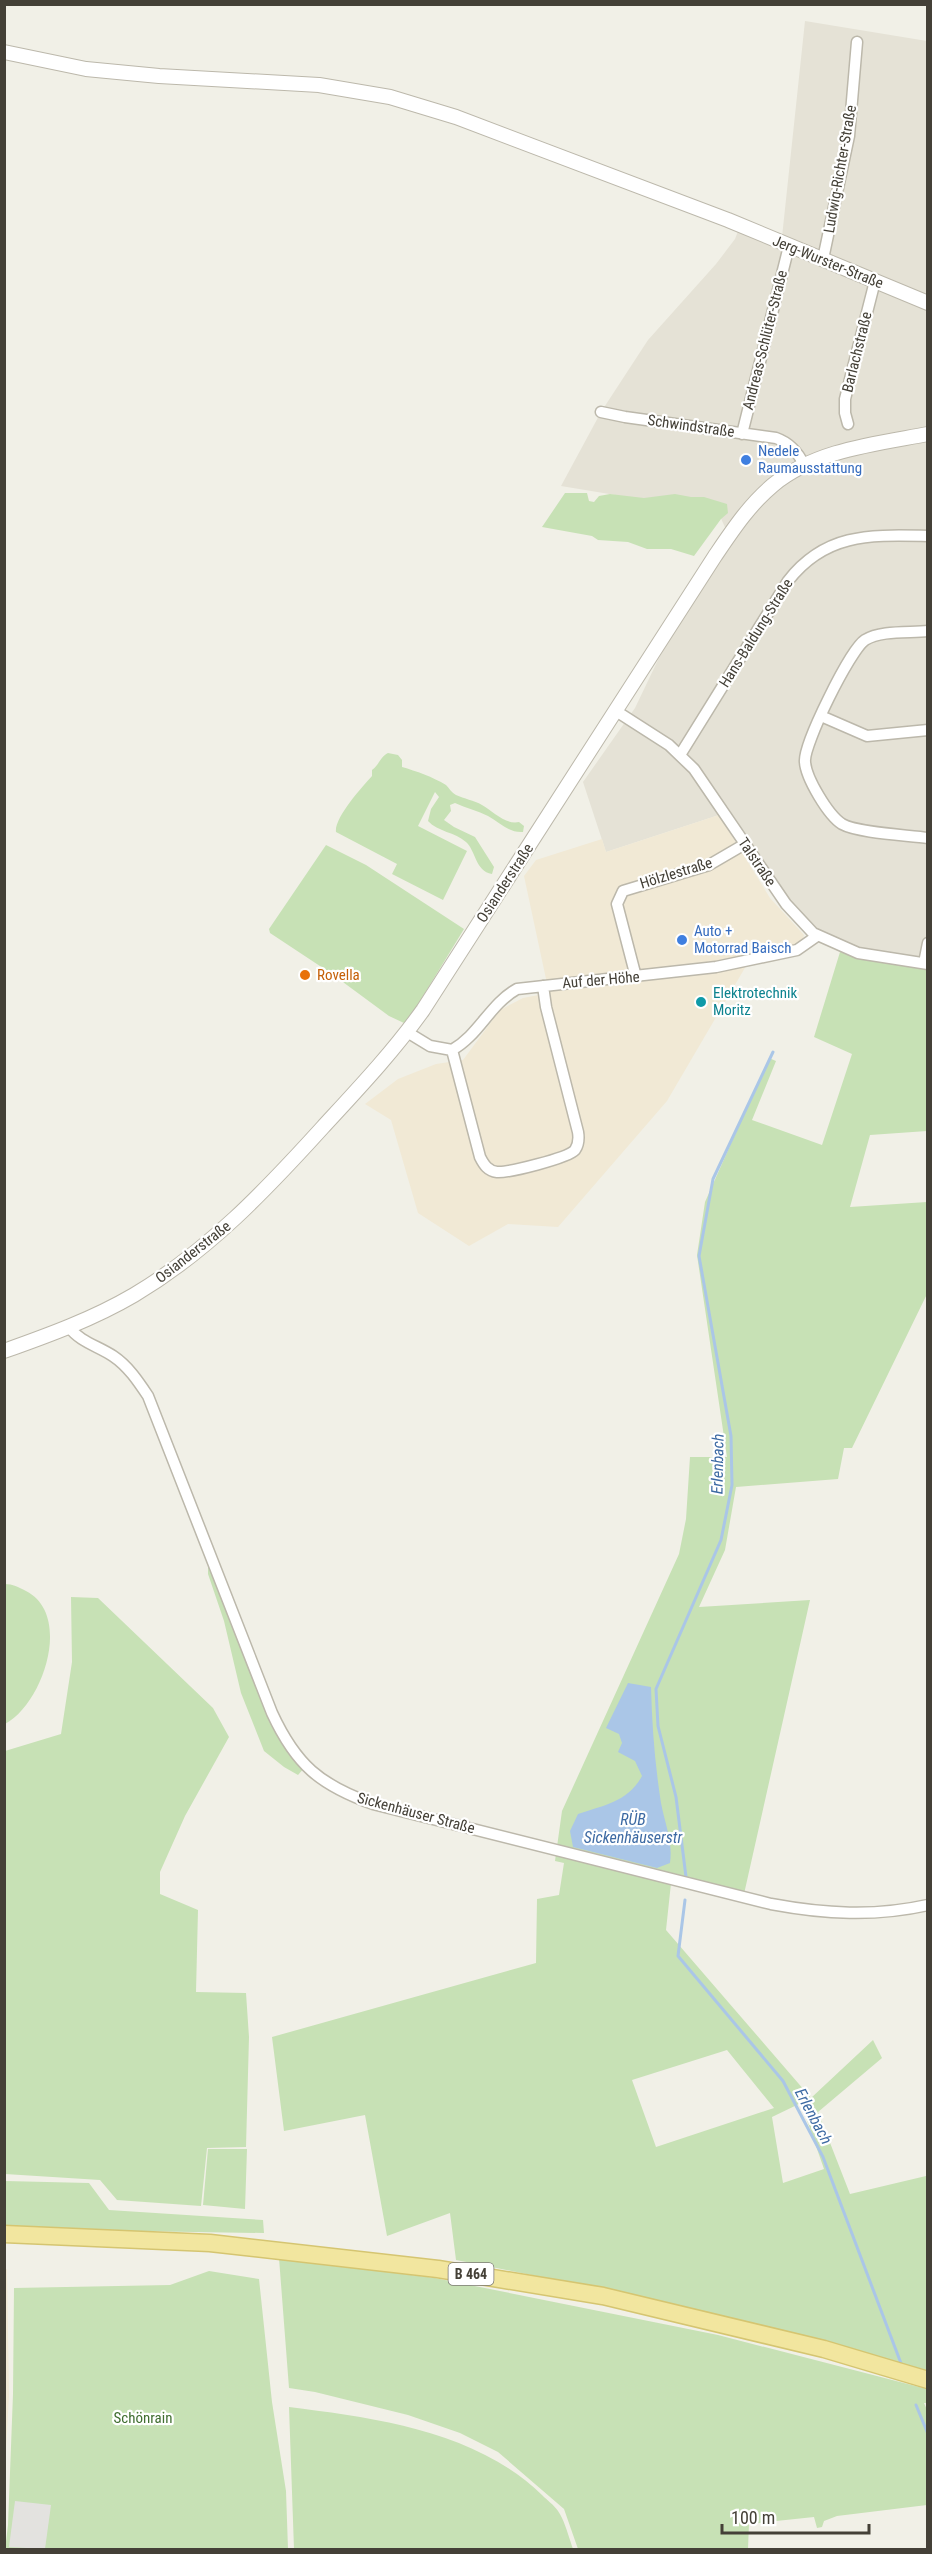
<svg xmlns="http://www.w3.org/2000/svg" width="932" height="2554" viewBox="0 0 932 2554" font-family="'Roboto Condensed',sans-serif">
<rect width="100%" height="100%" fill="#f1f0e7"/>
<!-- residential -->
<path fill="#e5e2d6" d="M805,21l122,20v923l-55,-8 -55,-20 -25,-30 -65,-100 -8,9 -113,37 -23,-70 52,-74 23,-48 71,-124 -11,-24 -157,-26 40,-74 47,-72 68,-76 19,-25 7,-18 40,16z"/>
<!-- commercial -->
<path fill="#f1e9d5" d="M719,815l51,83 34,37 -3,11 -55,20 -79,135 -109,126 -50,-3 -39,22 -51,-33 -27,-93 -26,-16 33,-25 38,-15 27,-4 37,-50 23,-12 26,-5 -25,-117 12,-16 66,-21 4,13z
M5,2269h2l2,126 -4,74z"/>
<!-- green -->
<path fill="#c7e1b5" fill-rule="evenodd" d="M565,493h22l2,8 5,1 5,-6 11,-2 34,4 31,-4 16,3h13l23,7 1,9 -7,6 -27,37 -23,-7h-24l-19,-7 -30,-2 -6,-4 -50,-9z
M388,753l10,2 4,5v7c14,4 31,10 44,18 3,3 6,8 10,10 8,4 18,5 26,10 11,6 23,20 37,17l5,4 -1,6c-14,1 -23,-9 -35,-16 -10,-5 -22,-8 -33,-13l-5,2 1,6 -7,9 10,7 21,10 19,30 -2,7c-17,-3 -16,-23 -26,-32 -11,-10 -28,-10 -38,-21l3,-12 8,-12 -4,-5 -17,34 49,25 -24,49 -51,-26 5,-10 -61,-32c-2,-14 26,-45 36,-56v-6c7,-5 8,-13 16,-17z
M326,845l40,20 98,64 -55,90 -5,4 -15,-7 -57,-42 -62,-41 -1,-4z
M840,952l29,8 58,9v162l-57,4 -20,72 77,-5v92l-75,154h-8l-6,31 -102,8 -11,63 -26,57 111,-7 -66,294 -72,-20 -6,56 145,168 62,-58 9,18 -64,54 32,82 76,-18 1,195c-154,-47 -313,-80 -471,-111l-6,-47 -63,23 -22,-121 -81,16 -12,-94 264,-74 1,-64 22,-4 5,-32 -9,-2 7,-50 117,-257 7,-35 4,-62h37l-30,-202 8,-53 64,-144 7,3 -24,59 70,25 30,-91 -38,-17zM727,2050l47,58 -118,39 -24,-67zM801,2103l23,66 -41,14 -11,-66z
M208,1550l64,164 33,53 -7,8 -14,-8 -20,-16 -23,-58 -17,-72 -16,-47z
M5,1584c8,0 13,3 21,7 47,24 17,113 -21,133z
M71,1597l27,1 115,110 16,29 -44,79 -25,56v22l38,16 -2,82 50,1 3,44 -3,110 -39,1 -6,58 -84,-6 -17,-20 -95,-6v-423l56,-17 11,-72z
M208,2149h39l-2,60 -42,-4z
M5,2181l84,2 20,27 154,10 1,13 -259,-4z
M279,2258l156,20 283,57 209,54v14h-3l4,9 -1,93 -90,11 -13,5 -2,6 -5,1 -3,-11 -65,7 -1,25h-170l-14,-40 -66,-57 -38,-19 -52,-18 -93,-23 -26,-4z
M209,2271l50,8 13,123 14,89 2,58 -283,1 3,-25 5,-131 1,-106 156,-3z
M289,2407c87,11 187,24 253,88 5,5 12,10 16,16 7,10 11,27 15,38h-279z"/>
<!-- parking -->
<path fill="#e3e2df" d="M15,2501l36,4 -6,44 -36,-2z"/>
<!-- water -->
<path fill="#aac6e7" d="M628,1683l23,4c1,39 4,78 10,116 4,21 12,39 9,60l-13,5 -84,-21 -3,-16 8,-17c26,-9 50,-12 64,-38l-7,-15 -17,-9 4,-9 -3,-9 -13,-6z"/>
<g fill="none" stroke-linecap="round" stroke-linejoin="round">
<!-- stream -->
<path stroke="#aac6e7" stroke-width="3" d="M686,1877l-10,-80 -18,-71 -2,-37 65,-149 11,-55 -1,-49 -32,-180 14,-77 60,-127
M685,1900l-7,56 105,125 40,76 79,209
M916,2405l12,29"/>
<defs>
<path id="minor" d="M823,259l26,-123 8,-94
M601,412l24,5 151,21c14,5 22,14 28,27
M848,424l-3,-11v-14l30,-118
M742,434l47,-188
M928,631c-19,2 -47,-1 -63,9 -15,10 -62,105 -60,122 1,16 23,53 37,62 16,9 65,11 86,14
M616,711l53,34 25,24 92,135 27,29 45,20 70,11
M821,716l46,20 61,-6
M680,755l108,-174c38,-49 84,-46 140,-45
M924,963l4,-20
M636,977l-19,-73 6,-13 86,-26 36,-21
M407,1032l23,14 22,4c27,-15 38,-46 65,-61l199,-22 81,-17 20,-14
M452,1050l28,107c4,8 8,14 17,15 11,1 71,-14 78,-22 4,-6 4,-12 3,-18l-32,-125 -3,-21
M69,1327c11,15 29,19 44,29 15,10 25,25 35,40l124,317c24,52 48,72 101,91l398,100c54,10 103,13 157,1"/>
<path id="tertiary" d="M4,52l82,17 73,7 160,9 71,12 66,20 272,103 200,83
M4,1351c45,-16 89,-32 130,-56 74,-44 131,-104 189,-168 35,-38 70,-75 100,-117l292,-454c17,-25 34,-51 58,-71 42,-35 102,-41 155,-51"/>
<path id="primary" d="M4,2234l206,9 228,26 165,27 221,53 104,31"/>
</defs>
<!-- minor casing -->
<use href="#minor" stroke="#bcb8ab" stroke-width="13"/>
<!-- tertiary casing -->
<use href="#tertiary" stroke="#bcb8ab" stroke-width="16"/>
<!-- primary casing -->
<use href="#primary" stroke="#d5c571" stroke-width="19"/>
<!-- minor -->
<use href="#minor" stroke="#fff" stroke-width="10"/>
<!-- tertiary -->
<use href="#tertiary" stroke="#fff" stroke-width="14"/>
<!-- primary -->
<use href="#primary" stroke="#f2e69f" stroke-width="16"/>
</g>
<!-- markers -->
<g fill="#3f7fe0" stroke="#fff" stroke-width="2">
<circle cx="746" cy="460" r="6"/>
<circle cx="682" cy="940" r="6"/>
</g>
<circle fill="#e8710a" stroke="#fff" stroke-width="2" cx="305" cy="975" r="6"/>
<circle fill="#0f9aa8" stroke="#fff" stroke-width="2" cx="701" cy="1002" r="6"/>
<g text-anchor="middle" stroke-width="4.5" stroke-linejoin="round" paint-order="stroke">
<!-- shield labels -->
<rect fill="#fff" stroke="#7c7973" stroke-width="1.5" x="448.5" y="2263" width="45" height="22" rx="4.5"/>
<g font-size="14" font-weight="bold" fill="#444037">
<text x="471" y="2279">B 464</text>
</g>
<!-- street labels -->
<g font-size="15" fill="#444037" stroke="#fff">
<text transform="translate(840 169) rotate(-80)" y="5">Ludwig-Richter-Straße</text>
<text transform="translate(828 262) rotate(22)" y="5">Jerg-Wurster-Straße</text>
<text transform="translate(765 340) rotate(-76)" y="5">Andreas-Schlüter-Straße</text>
<text transform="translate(857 352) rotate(-76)" y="5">Barlachstraße</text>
<text transform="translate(691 426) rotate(8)" y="5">Schwindstraße</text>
<text transform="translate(756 633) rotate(-58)" y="5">Hans-Baldung-Straße</text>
<text transform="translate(757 862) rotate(56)" y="5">Talstraße</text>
<text transform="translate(676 873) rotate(-17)" y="5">Hölzlestraße</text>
<text transform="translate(505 883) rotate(-57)" y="5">Osianderstraße</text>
<text transform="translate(601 980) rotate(-5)" y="5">Auf der Höhe</text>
<text transform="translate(193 1252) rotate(-38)" y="5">Osianderstraße</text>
<text transform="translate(416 1813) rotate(15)" y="5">Sickenhäuser Straße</text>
</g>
<!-- shop labels -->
<g font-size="15" fill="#366cbe" stroke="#fff" text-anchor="start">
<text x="758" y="456">Nedele<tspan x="758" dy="17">Raumausstattung</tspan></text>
<text x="694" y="936">Auto +<tspan x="694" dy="17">Motorrad Baisch</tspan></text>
</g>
<!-- food labels -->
<g font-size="15" fill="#c56008" stroke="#fff" text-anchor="start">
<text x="317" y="980">Rovella</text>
</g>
<!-- culture labels -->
<g font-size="15" fill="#0d838f" stroke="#fff" text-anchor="start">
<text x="713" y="998">Elektrotechnik<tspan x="713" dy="17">Moritz</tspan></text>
</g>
<!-- park labels -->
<g font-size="15" fill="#406e31" stroke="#fff">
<text x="143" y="2423">Schönrain</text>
</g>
<!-- water labels -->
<g font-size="16" font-style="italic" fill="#3d6aa3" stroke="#fff">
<text transform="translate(717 1464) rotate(-89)" y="6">Erlenbach</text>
<text x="633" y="1825">RÜB<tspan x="633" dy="18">Sickenhäuserstr</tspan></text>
<text transform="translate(814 2116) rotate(62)" y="6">Erlenbach</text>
</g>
</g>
<!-- border -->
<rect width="932" height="2554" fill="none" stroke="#444037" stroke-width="12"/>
<!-- scale -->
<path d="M722 2524v9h147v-9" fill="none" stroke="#444037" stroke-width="3"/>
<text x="731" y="2524" font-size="18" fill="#444037" stroke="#ffffff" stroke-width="4.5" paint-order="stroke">100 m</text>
</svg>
